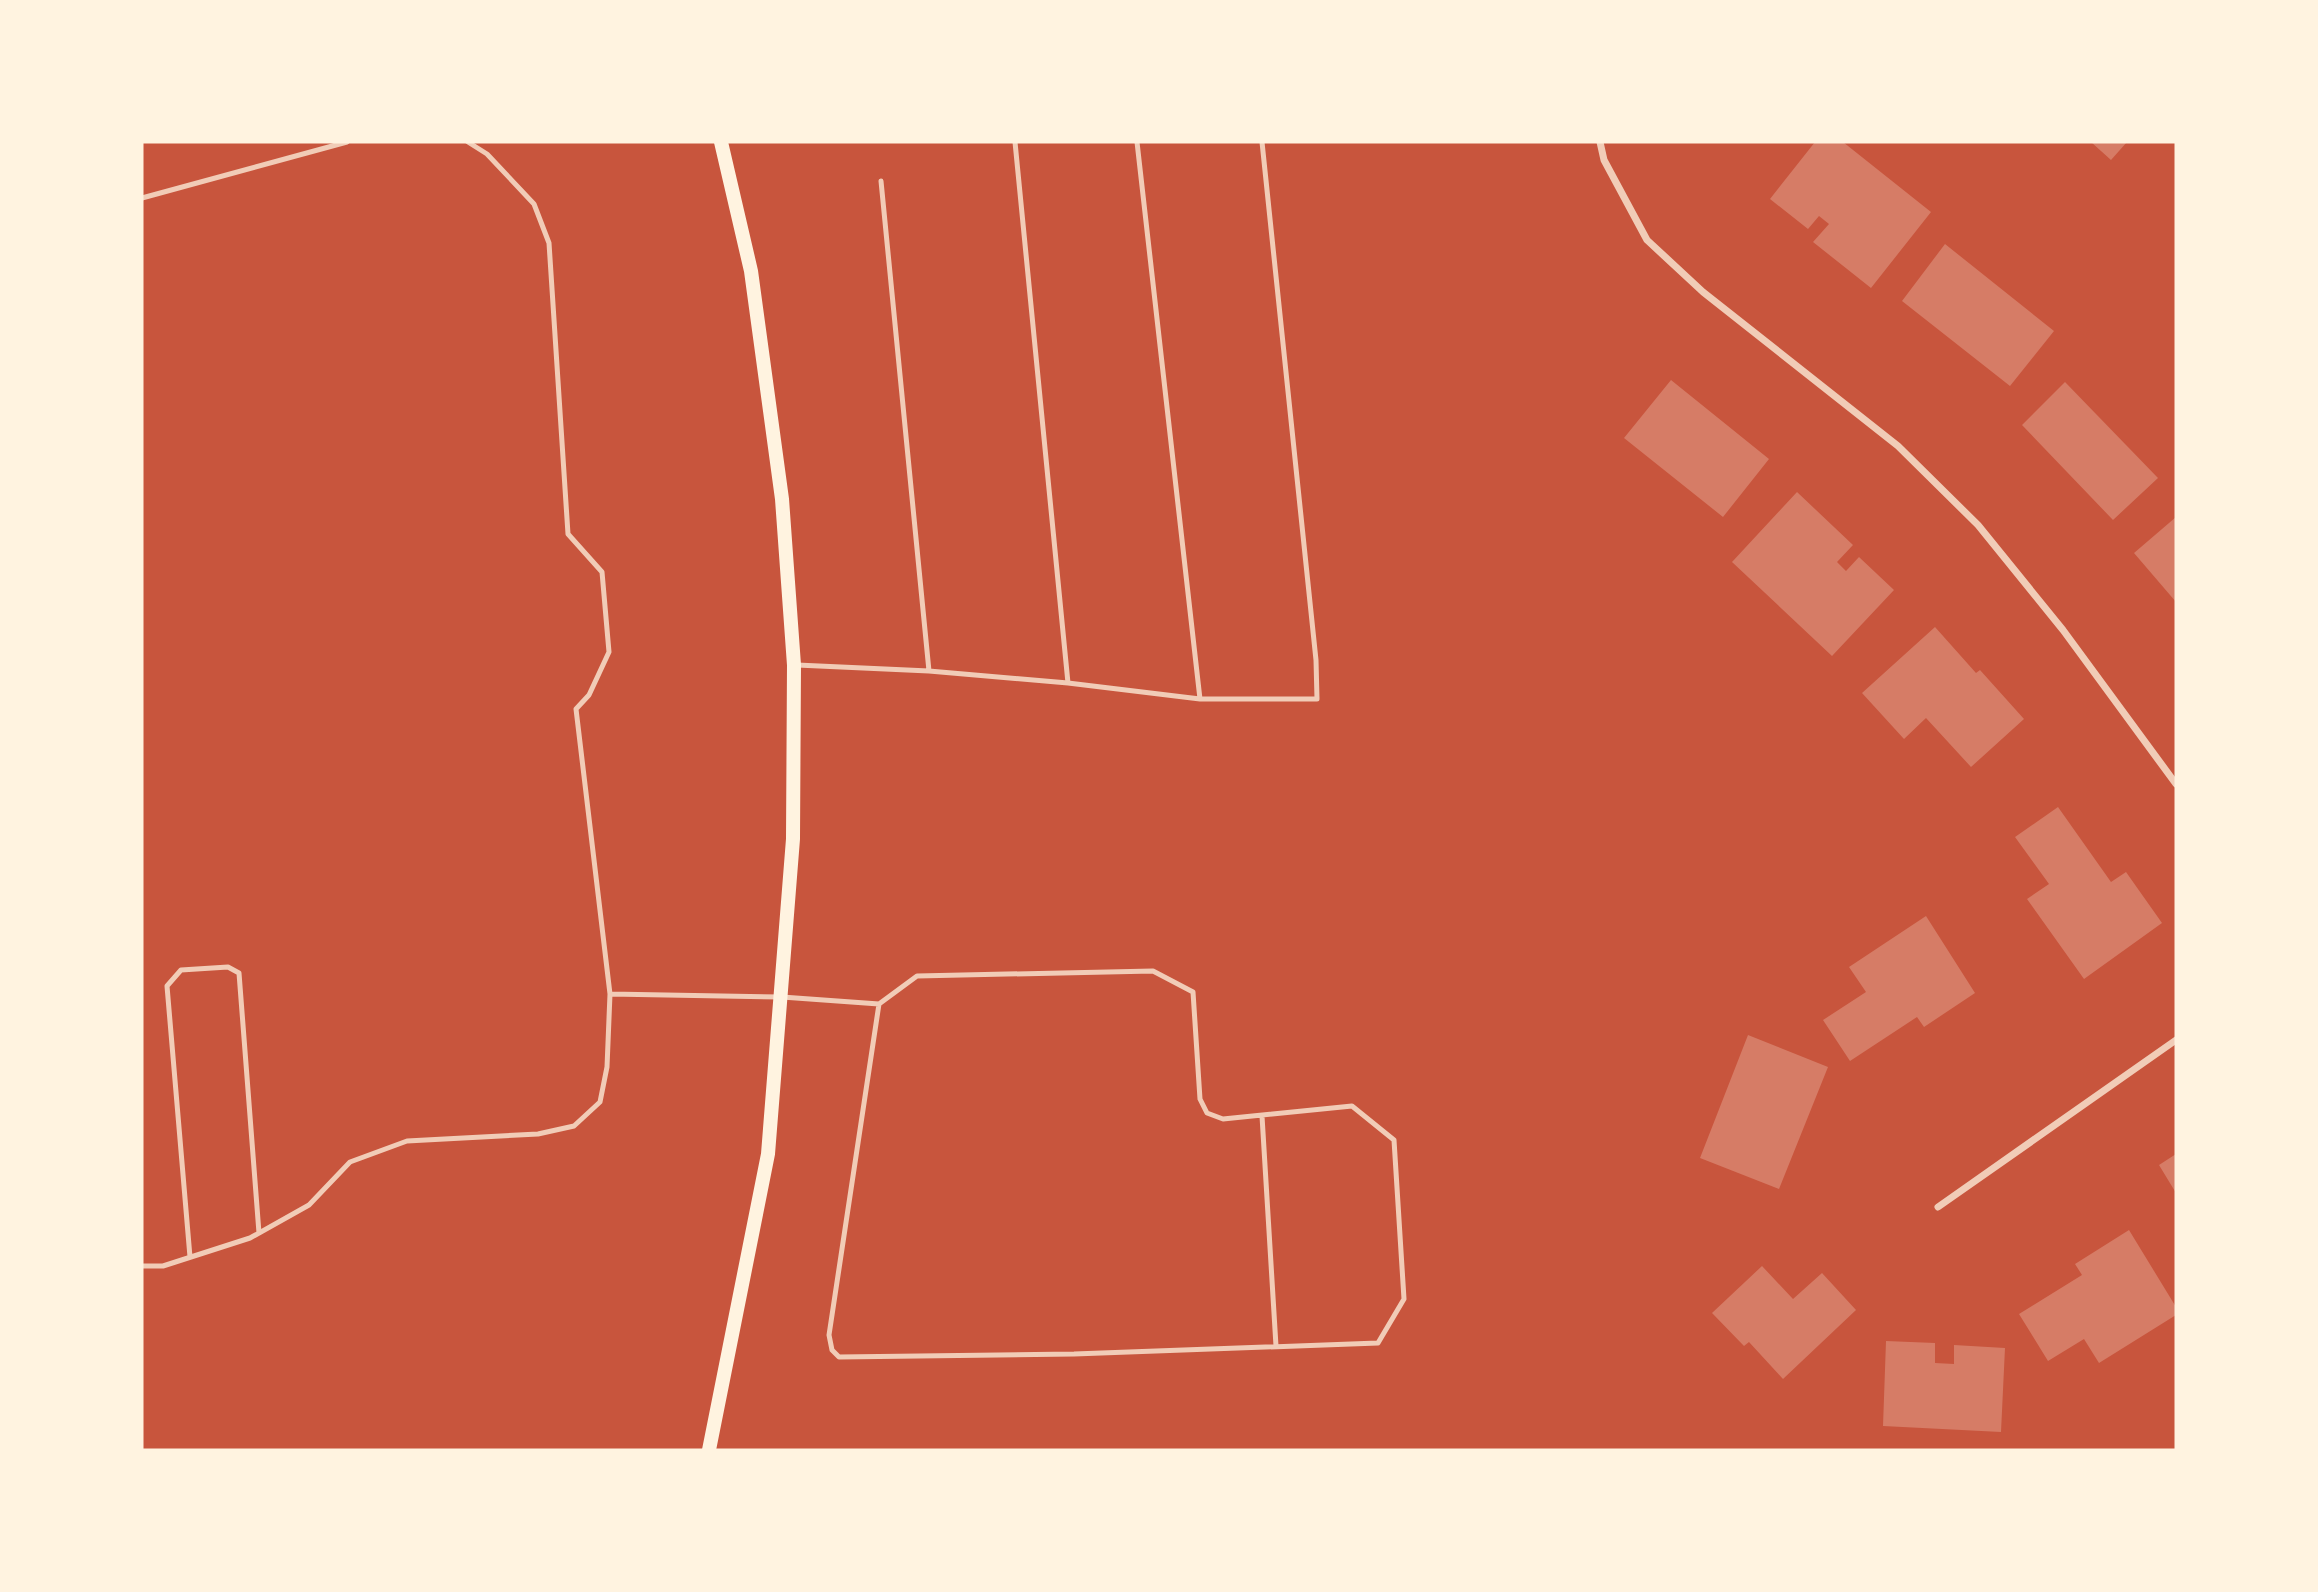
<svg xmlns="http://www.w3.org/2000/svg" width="2318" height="1592" viewBox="0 0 2318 1592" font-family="'Archivo Narrow',sans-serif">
<rect width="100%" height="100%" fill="#c8553d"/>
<!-- building -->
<path fill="#d67c66" d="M1815,142h28l88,70 -60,76 -58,-46 16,-18 -10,-8 -11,13 -38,-30z
M2091,142h36l-16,18z
M1945,244l109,87 -44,55 -108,-85z
M1671,380l98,79 -46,58 -99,-79z
M2065,382l93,96 -45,42 -91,-95z
M1797,492l56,53 -16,17 9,9 13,-14 35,33 -62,66 -100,-94z
M2176,517v85l-42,-49z
M1935,627l41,46 4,-3 44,49 -53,48 -45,-49 -22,21 -42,-46z
M2058,807l53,75 15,-10 36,51 -78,56 -57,-80 22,-15 -34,-47z
M1926,916l49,77 -51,34 -7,-10 -67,44 -27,-41 43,-28 -17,-25z
M1748,1035l80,32 -49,122 -79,-31z
M2176,1154v39l-17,-28z
M2129,1230l47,77v8l-77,48 -15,-24 -36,22 -29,-47 63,-39 -7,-11z
M1762,1266l31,33 29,-26 34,37 -73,69 -34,-37 -5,4 -32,-33z
M1886,1341l49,2v20l19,1v-19l51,3 -4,84 -118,-6z"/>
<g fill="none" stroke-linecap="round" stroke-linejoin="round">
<!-- service -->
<path stroke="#f1ccb7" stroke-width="5" d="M1015,142l53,541
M1137,142l63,557
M881,181l48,490
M142,198l205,-56
M797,665l132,6 139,12 132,16h117l-1,-39 -54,-518
M610,994l172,3 97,7 38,-28 236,-5 40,21 7,107 7,14 16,6 129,-13 42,34 10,159 -26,44 -304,11 -235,3 -7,-7 -3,-15 50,-331
M1262,1116l14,230
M190,1257l-23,-271 14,-16 47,-3 11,6 20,260
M142,1266h21l87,-28 59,-33 41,-43 57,-21 131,-7 36,-8 26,-24 7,-35 3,-73 -34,-285 13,-14 20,-43 -7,-80 -34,-38 -19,-291 -15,-39 -47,-50 -19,-12"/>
<!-- minor -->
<path stroke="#f1ccb7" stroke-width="7" d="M1600,142l4,18 43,80 56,52 195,154 80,79 85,105 113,154
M1938,1207l238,-167"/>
<!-- secondary -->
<path stroke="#fff3e0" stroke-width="14" d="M709,1450l59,-296 25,-315 1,-174 -12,-166 -31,-228 -30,-129"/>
</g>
<!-- border -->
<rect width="2318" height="1592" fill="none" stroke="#fff3e0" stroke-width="287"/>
</svg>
